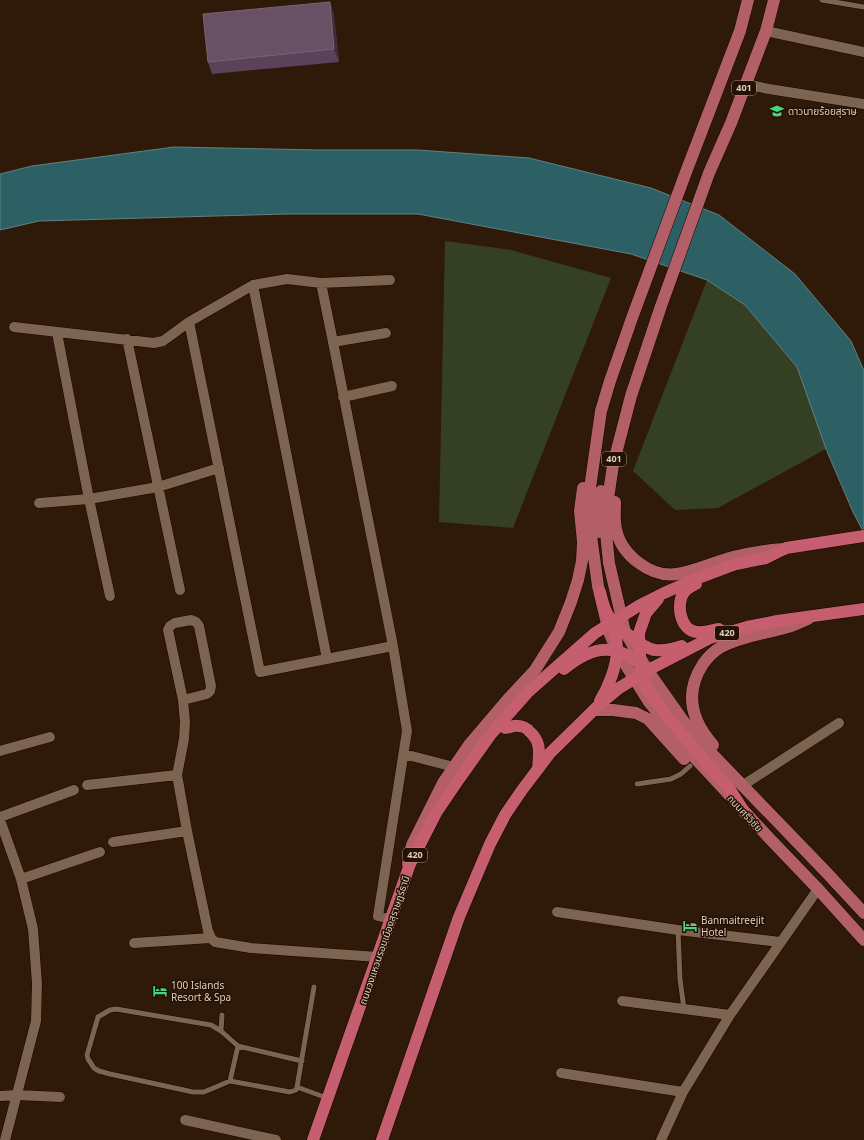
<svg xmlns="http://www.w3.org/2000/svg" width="864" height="1140" viewBox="0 0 864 1140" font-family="'Noto Sans','Noto Sans Thai',sans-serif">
<rect width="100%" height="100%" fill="#2f1a09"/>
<!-- green -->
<path fill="#343f23" d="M445,241l66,9 100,28 -98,250 -74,-6z
M707,280l38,25 52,62 29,82 -108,59 -43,2 -42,-39z"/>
<!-- water -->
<path fill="#2c6064" stroke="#618181" d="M174,147l145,3h99l111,8 122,30 68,27 76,59 56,67 13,30v162l-11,-21 -27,-63 -29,-82 -52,-62 -38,-25 -76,-26 -213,-40h-132l-247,7 -39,9v-56l32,-8z"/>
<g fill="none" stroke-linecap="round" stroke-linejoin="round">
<defs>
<path id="service" d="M822,0l42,7
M637,784l34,-5 10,-5 9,-8
M678,930l2,49 4,30
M314,987l-17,100 30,11
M221,1031l1,-16
M230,1081l8,-35
M297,1087l-1,3 -6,2 -60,-11 -26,11h-11l-83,-18 -11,-3 -5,-3 -6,-9 -1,-4 11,-38 12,-7 6,-1 95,16 10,6 17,15 64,15"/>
<path id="minor" d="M766,31l98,21
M745,84l24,5 95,15
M321,283l12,59 60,304 14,85 -29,185 13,3
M253,285l74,374
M189,322l71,350 133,-26
M14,327l140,16 9,-2 26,-19 64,-37 34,-6 34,4 69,-3
M57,333l32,166 21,97
M127,339l53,251
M333,342l53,-9
M343,397l49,-11
M39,503l50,-4 69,-12 61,-19
M183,700l-15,-70 2,-4 5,-3 16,-3 5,2 3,4 12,60 -1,5 -3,3 -24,6 2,22 -1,17 -7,36 10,56 21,100 3,7 4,4 36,6 127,9
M0,751l50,-14
M404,754l50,13
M748,782l91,-59
M87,785l90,-10
M0,817l74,-27
M0,820l21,59 12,50 4,55 -1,37 -31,119
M113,842l74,-11
M21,879l79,-27
M557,912l121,18 102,12
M134,943l77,-5
M622,1001l108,14
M561,1073l122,19
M0,1096l17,-1 43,2
M185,1120l91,20
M661,1140l22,-48 47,-77 88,-126"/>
<path id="primary" d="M748,0l-8,31 -54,141 -54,146 -22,63 -9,30 -11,77 -1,26 3,29 6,43 11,46 8,19 32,51 13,16 18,24 90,97 48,50 46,51
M774,0l-8,31 -35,92 -22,50 -48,133 -30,90 -18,69 -5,34 -2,34 3,30 16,69 23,39 36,51 31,35 112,116 37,40
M615,502c0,9 -1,19 1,27 5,26 35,49 61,45 19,-3 37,-12 56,-17 17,-4 34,-7 51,-8
M599,532v-19l2,-22
M594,710h19l23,3 12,6 36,40
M713,745c-22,-25 -29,-52 -10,-81 5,-7 11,-13 18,-17 23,-12 49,-14 73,-22 5,-2 9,-4 14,-6
M408,864l4,-19 31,-62 26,-38 40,-47 26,-28 24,-38 12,-30 7,-22 4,-19 1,-19 -3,-31 3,-23"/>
<path id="trunk" d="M696,584c-4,2 -8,4 -11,7 -10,11 -5,40 12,41 7,1 15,-2 22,-3
M600,592c2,8 4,17 8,23 6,10 36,34 47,35 10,1 18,-1 27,-4
M658,599l-12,14 -7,20 2,42 6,14 16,22 45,54 19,20 18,28
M564,669c30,-25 55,-27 84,2
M600,701c8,-13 17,-35 17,-51 0,-9 -2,-19 -3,-28
M505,728c4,0 9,-3 13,-2 4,0 9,2 11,5 13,11 10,22 9,38
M313,1140l97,-276 26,-51 23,-34 32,-45 37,-42 67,-59 45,-28 24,-12 32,-14 40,-15 30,-6 20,-10 78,-12
M382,1140l77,-223 31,-73 15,-29 17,-25 28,-37 52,-51 17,-14 35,-21 56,-29 37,-11 30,-6 87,-12"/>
</defs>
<!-- service casing -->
<use href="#service" stroke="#160500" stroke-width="6"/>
<!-- minor casing -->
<use href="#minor" stroke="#160500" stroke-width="11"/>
<!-- primary casing -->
<use href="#primary" stroke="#160500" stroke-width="13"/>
<!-- trunk casing -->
<use href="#trunk" stroke="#160500" stroke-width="13"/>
<!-- service -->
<use href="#service" stroke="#7d6451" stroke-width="5"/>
<!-- minor -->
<use href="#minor" stroke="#7d6451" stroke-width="10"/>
<!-- primary -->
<use href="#primary" stroke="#b35f67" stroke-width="12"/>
<!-- trunk -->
<use href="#trunk" stroke="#c55e6e" stroke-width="12"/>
</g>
<!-- wall -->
<path fill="#5a425a" d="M330,2l4,13 5,47 -127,12 -4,-12z"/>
<!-- shaded-wall -->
<path fill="#432b35" d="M330,2l4,13 5,47 -5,-13z"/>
<!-- building -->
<path fill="#685165" stroke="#7a6474" d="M330,2l4,47 -126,13 -5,-48z"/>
<!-- icons -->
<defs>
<symbol id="school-bare" viewBox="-9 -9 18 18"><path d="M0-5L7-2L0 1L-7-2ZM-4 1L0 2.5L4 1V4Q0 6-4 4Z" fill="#46d77a" stroke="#241102" stroke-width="2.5" paint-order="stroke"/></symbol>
<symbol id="hotel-bare" viewBox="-9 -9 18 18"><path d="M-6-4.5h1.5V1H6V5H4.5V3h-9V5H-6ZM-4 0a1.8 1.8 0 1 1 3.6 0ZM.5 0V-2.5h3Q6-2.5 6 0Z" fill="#46d77a" stroke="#241102" stroke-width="2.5" paint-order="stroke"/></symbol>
</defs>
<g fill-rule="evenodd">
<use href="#school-bare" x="767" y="101" width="20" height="20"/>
<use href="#hotel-bare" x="680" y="916" width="20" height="20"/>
<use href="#hotel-bare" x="150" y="981" width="20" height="20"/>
</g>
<g text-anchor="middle" stroke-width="3" stroke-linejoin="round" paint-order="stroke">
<!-- shield labels -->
<g fill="#241102" stroke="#a5958a" stroke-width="1">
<rect x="732" y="81" width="24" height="14" rx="3"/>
<rect x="602" y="452" width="24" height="14" rx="3"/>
<rect x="715" y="626" width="24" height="14" rx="3"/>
<rect x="403" y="848" width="24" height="14" rx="3"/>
</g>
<g font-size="9" font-weight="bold" fill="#dccec4">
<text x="744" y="91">401</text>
<text x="614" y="462">401</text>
<text x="727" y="636">420</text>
<text x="415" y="858">420</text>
</g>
<!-- poi labels -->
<g font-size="10" fill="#dccec4" stroke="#241102" text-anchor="start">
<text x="788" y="115">ดาวนายร้อยสุราษ</text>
<text x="701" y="924">Banmaitreejit<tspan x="701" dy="12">Hotel</tspan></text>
<text x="171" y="989">100 Islands<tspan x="171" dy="12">Resort &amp; Spa</tspan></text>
</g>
<!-- street labels -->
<g font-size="10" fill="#dccec4" stroke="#241102">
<text transform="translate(745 813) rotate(47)" y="4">ถนนศรีวิชัย</text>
<text transform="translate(384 940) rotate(-71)" y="4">ถนนวงแหวนรอบเมืองสุราษฎร์ธานี</text>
</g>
</g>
</svg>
